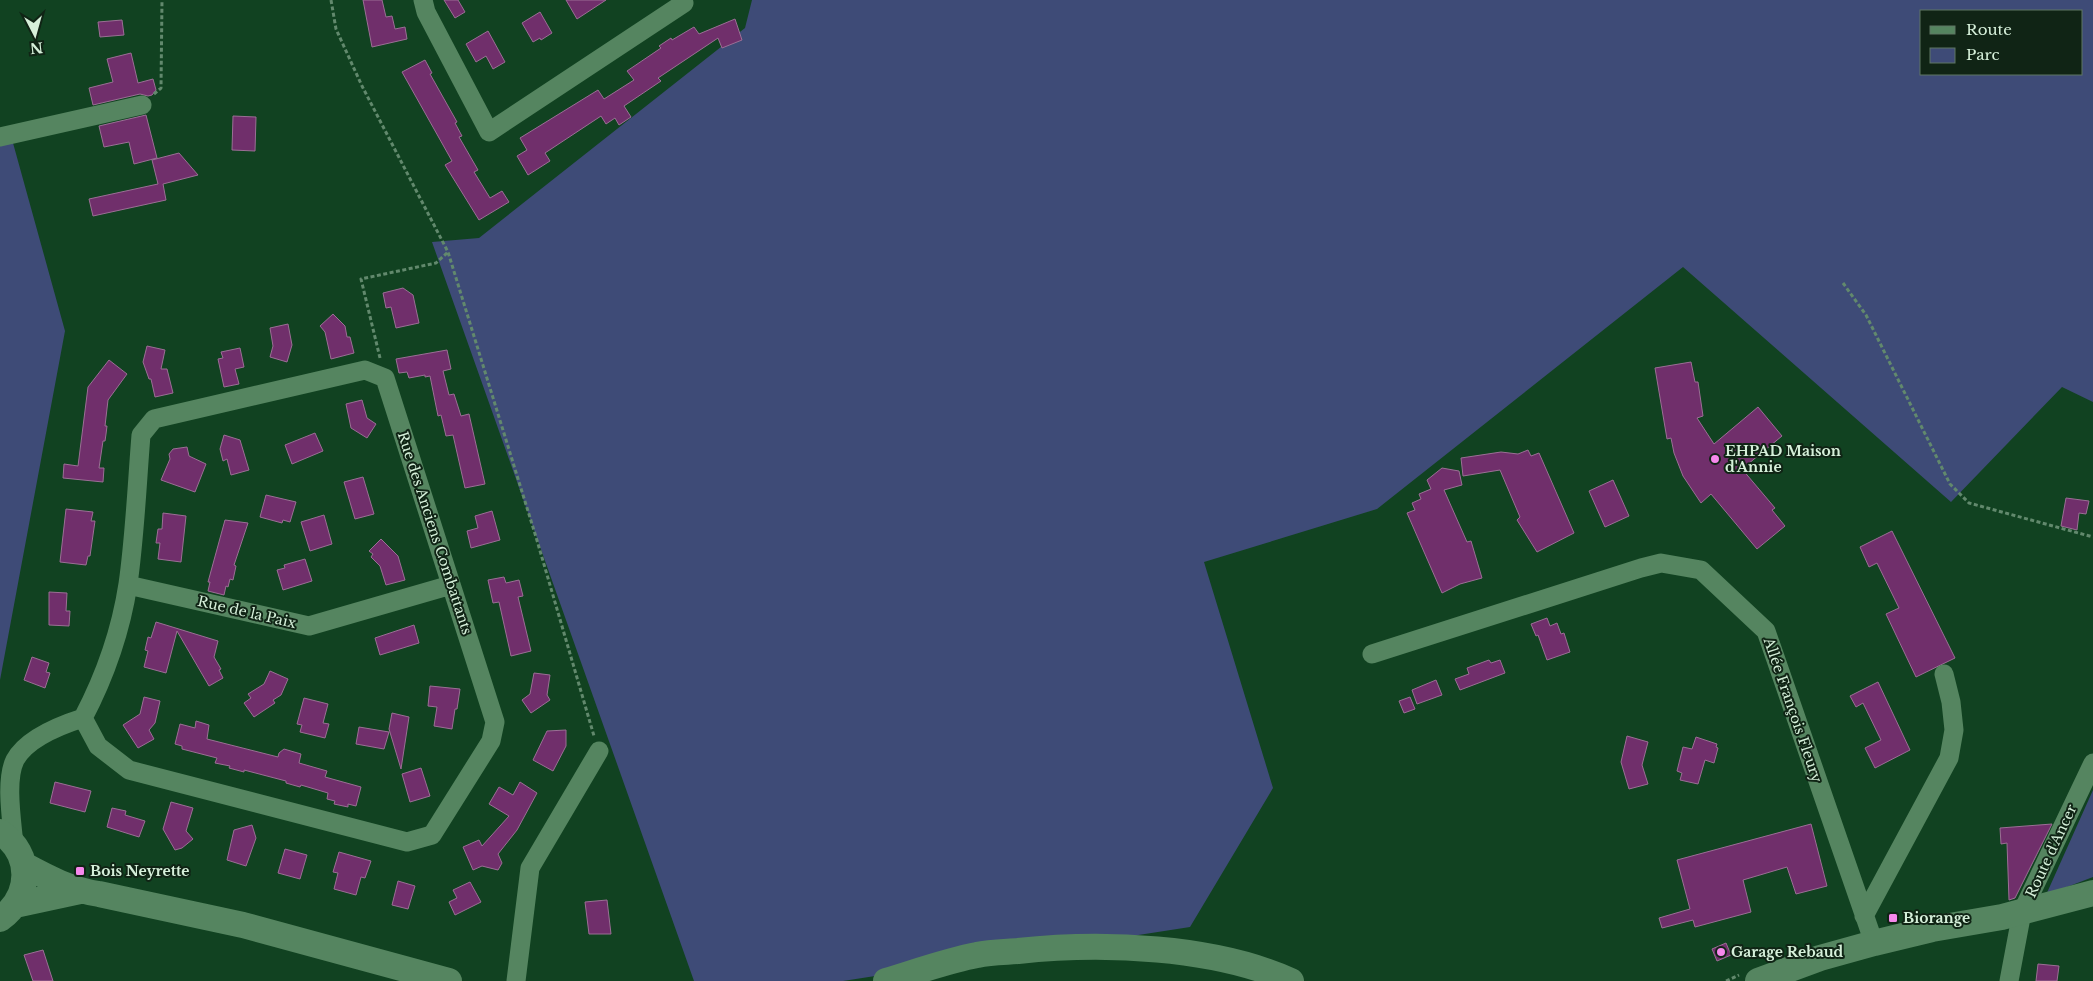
<svg xmlns="http://www.w3.org/2000/svg" width="2093" height="981" viewBox="0 0 2093 981" font-family="'Libre Baskerville',serif">
<rect width="100%" height="100%" fill="#114221"/>
<!-- green -->
<path fill="#3e4b77" fill-rule="evenodd" d="M752,0h1341v402l-31,-15 -111,115 -268,-235 -306,242 -173,53 69,226 -83,139 -347,54h-149l-262,-739 47,-4 266,-210zM1922,11h160v63h-160z
M0,132l13,11 52,188 -65,349z
M2093,790v87l-47,18z"/>
<!-- building -->
<path fill="#702f6b" stroke="#9b6f95" d="M363,0h19l4,17 6,-1 3,13 10,-2 2,12 -35,8z
M444,0h14l7,12 -10,6z
M566,0h40l-29,19z
M540,12l12,21 -11,7 -1,-2 -7,4 -11,-19z
M735,19l7,21 -20,8 -4,-10 -60,40 3,3 -37,25 7,11 -12,8 -4,-7 -9,6 -5,-8 -56,37 5,8 -22,14 -11,-19 10,-6 -7,-12 78,-48 6,9 30,-19 -7,-9 34,-23 -2,-2 12,-8 1,2 22,-13 5,7z
M122,20l2,15 -24,2 -2,-15z
M488,31l17,31 -12,7 -7,-13 -10,6 -10,-18z
M131,53l7,30 15,-4 3,11 -4,5 -4,1 -8,-2 -47,11 -4,-17 24,-6 -6,-23z
M425,60l7,13 -2,1 27,48 -2,1 7,13 -3,1 19,33 -4,2 16,26 12,-7 7,11 -30,18 -34,-55 7,-4 -50,-89z
M146,115l11,43 -23,6 -5,-22 -25,5 -5,-21z
M233,116l23,1 -1,34 -23,-1z
M179,153l19,22 -35,9 3,16 -73,16 -4,-17 69,-15 -6,-24z
M403,288l10,7 6,28 -23,5 -5,-21 -5,1 -3,-15z
M333,314l12,12 2,11h3l4,16 -23,6 -6,-27 -5,-6z
M288,324l4,21 -5,17 -17,-5 3,-11 -3,-18z
M147,346l18,4 -4,19h6l6,24 -18,4 -4,-18h-2l-6,-17z
M240,348l4,19 -9,2 4,15 -15,3 -6,-28 5,-1 -2,-6z
M447,350l4,19 -8,2 6,24 5,-1 7,22 8,-2 16,70 -20,4 -12,-53 -7,1 -5,-21 -3,1 -8,-40 -5,1v-2l-16,3 -2,-6 -8,1 -3,-14z
M109,360l18,14 -19,26 -3,26h2l-1,8 -1,7h-2l-4,27h5l-1,14 -40,-4 1,-14 14,2 10,-79z
M1691,362l4,20h3l5,34 -6,2 17,26 44,-37 24,29 -40,33 33,39 -3,2 13,16 -28,23 -46,-55 -10,9 -18,-27 -9,-23 -3,-15 -4,1 -12,-71z
M362,400l5,18 9,6 -9,14 -16,-10 -5,-24z
M315,433l8,18 -31,13 -7,-19z
M224,435l16,5 9,30 -18,5 -4,-16 -4,2 -3,-12z
M187,447l2,9 17,8 -11,28 -34,-12 9,-21 -1,-5 4,-5z
M1528,450l3,6 8,-3 35,80 -37,19 -20,-32 3,-3 -20,-47 -37,6 -2,-18 40,-6 17,2z
M1442,468l17,3 3,14 -18,5 23,52 4,-1 11,37 -22,6 -18,9 -35,-80 8,-3 -3,-7 9,-4 -2,-5 12,-5 -4,-9z
M363,477l11,37 -19,5 -11,-37z
M1613,480l16,36 -24,11 -16,-36z
M266,495l30,7 -6,20 -7,-2 -1,3 -22,-6z
M2066,498l23,3 -3,13 -7,-1 -2,17 -16,-4z
M66,509l27,3 -2,9h4l-5,35h-2l-2,9 -26,-3z
M492,511l8,29 -29,8 -4,-17 11,-3 -3,-12z
M163,513l23,3 -5,46 -23,-3 2,-16h-4l2,-14h4z
M324,515l8,29 -22,7 -9,-29z
M225,520l23,3 -14,42 2,1 -3,14 -3,-1 -2,8 -2,-1 -2,9 -16,-4 2,-9h-2z
M1892,531l63,127 -39,19 -30,-63 13,-6 -22,-45 -8,4 -9,-20z
M381,539l17,17 7,24 -19,5 -6,-19 -9,-9 2,-3 -4,-3z
M305,559l7,22 -29,9 -6,-20 8,-2 -1,-3z
M504,577l2,6 13,-3 4,16 -5,1 13,54 -20,5 -12,-54 -6,1 -5,-23z
M49,592l18,1 -1,18h4l-1,15 -20,-1z
M1547,618l3,8 7,-3 4,11 3,-1 6,19 -23,8 -9,-25 -2,1 -5,-12z
M156,622l62,19 -4,16 7,12 -2,1 4,8 -14,8 -32,-55 -11,42 -22,-6 4,-16 -3,-1 3,-13 3,1z
M414,625l5,18 -39,12 -5,-17z
M32,657l17,6 -3,9 4,1 -5,15 -21,-8z
M1489,660l2,3 9,-3 5,13 -45,17 -5,-11 14,-5 -2,-6z
M270,671l18,8 -7,16 -8,5 2,3 -21,14 -10,-14 7,-5 -3,-4 16,-10z
M534,673l16,2 -3,20 3,5 -19,13 -9,-13 8,-6z
M1436,680l6,15 -25,9 -5,-14z
M1878,682l32,68 -35,18 -10,-20 16,-8 -18,-37 -7,4 -6,-11z
M430,686l30,3 -3,20h-2l-3,20 -18,-3 3,-19 -9,-1z
M144,697l16,4 -5,22 -6,7 5,9 -16,9 -15,-23 17,-11z
M1410,697l5,12 -11,4 -5,-12z
M304,698l24,6 -5,19 6,1 -4,14 -25,-6 2,-7 -5,-1z
M392,713l17,4 -8,52 -12,-40z
M196,721l13,4 -2,14 71,18 1,-4 5,-4 17,5 -2,9 28,8 -2,6 36,10 -5,19 -8,-2v3l-14,-3 1,-3 -8,-2 1,-6 -27,-8 -1,2 -14,-4v-2l-42,-11v2l-15,-4 1,-2 -15,-3 2,-5 -35,-9v-3l-7,-2 5,-20 15,4z
M359,727l30,5 -5,17 -28,-5z
M566,730v16l-13,25 -20,-11 14,-29z
M1627,736l21,6 -6,23 6,19 -19,5 -8,-27z
M1696,737l21,7 -1,3 2,1 -4,15 -9,-3 -7,24 -18,-4 2,-7 -5,-2 6,-24 9,2z
M421,768l9,28 -20,6 -8,-28z
M55,782l36,9 -6,21 -35,-9z
M520,782l17,11 -20,37 -19,24 4,9 -4,7 -16,-4 -9,4 -10,-23 16,-7 3,6 27,-30 -20,-12 10,-17 14,8z
M171,802l22,6 -7,23 7,8 -11,9 -7,2 -12,-21z
M112,808l14,3 -1,4 20,6 -6,16 -32,-10z
M1811,824l16,62 -31,8 -9,-27 -44,13 8,32 -56,15 -2,-7 -31,8 -3,-10 31,-9 -13,-49z
M2052,824l-37,74 -6,2 -2,-57 -6,1 -1,-16z
M252,825l4,13 -10,28 -19,-6 7,-30z
M285,849l22,6 -7,24 -22,-6z
M339,852l32,9 -6,17 -4,-1 -5,18 -22,-6 4,-16 -5,-1z
M398,881l17,5 -7,23 -16,-4z
M470,882l11,20 -26,13 -6,-13 8,-4 -4,-8z
M607,900l4,34h-22l-4,-32z
M1726,943l5,12 -14,6 -5,-12z
M43,950l10,31h-20l-9,-26z
M2038,964l21,2 -2,15h-21z"/>
<g fill="none" stroke-linecap="round" stroke-linejoin="round">
<!-- path -->
<path stroke="#62896d" stroke-width="3" stroke-dasharray="4 2.5" stroke-linecap="butt" d="M331,0l5,29 26,57 86,166 88,285 58,199
M154,94l7,-6 1,-88
M1843,283l23,32 84,169 19,19 124,34
M380,358l-19,-79 75,-16 12,-11
M1726,981l13,-6"/>
<!-- minor -->
<path stroke="#558560" stroke-width="19" d="M423,0l3,12 63,120 195,-129 -1,-3
M0,137l142,-32
M128,585l181,41 142,-41
M1372,654l269,-86 20,-5 40,7 65,61 108,312
M14,845c-2,-23 -9,-65 1,-85 12,-22 46,-35 68,-42 22,-42 38,-88 45,-134 7,-49 9,-100 13,-149l13,-16 211,-49 20,8 110,344 -4,19 -59,94 -25,7 -278,-72 -31,-24 -15,-28
M1864,916l85,-158 5,-28 -3,-28 -7,-28
M516,981l14,-113 69,-117
M2009,981l13,-69 71,-149"/>
<!-- secondary -->
<path stroke="#558560" stroke-width="26" d="M0,832c33,22 32,64 0,87
M24,865c24,13 47,25 75,29l144,31 206,56
M15,905l65,-14
M886,981c30,-9 60,-20 91,-26 13,-3 28,-3 41,-4 84,-9 196,-5 273,30
M1758,981l62,-23 54,-15 58,-14 70,-12 91,-24"/>
</g>
<!-- markers -->
<g fill="#f688ec" stroke="#102415" stroke-width="2">
<circle cx="1715" cy="459" r="5"/>
<rect x="75" y="866" width="10" height="10" rx="2.5"/>
<rect x="1888" y="913" width="10" height="10" rx="2.5"/>
<circle cx="1721" cy="952" r="5"/>
</g>
<g text-anchor="middle" stroke-width="4" stroke-linejoin="round" paint-order="stroke">
<!-- poi labels -->
<g font-size="14" font-weight="bold" fill="#d6f0da" stroke="#102415" text-anchor="start">
<text x="1725" y="456">EHPAD Maison<tspan x="1725" dy="16">d'Annie</tspan></text>
<text x="90" y="876">Bois Neyrette</text>
<text x="1903" y="923">Biorange</text>
<text x="1731" y="957">Garage Rebaud</text>
</g>
<!-- street labels -->
<g font-size="14" fill="#d6f0da" stroke="#102415">
<text transform="translate(435 533) rotate(72)" y="5">Rue des Anciens Combattants</text>
<text transform="translate(247 612) rotate(13)" y="5">Rue de la Paix</text>
<text transform="translate(1793 710) rotate(71)" y="5">Allée François Fleury</text>
<text transform="translate(2051 851) rotate(-65)" y="5">Route d'Ancer</text>
</g>
</g>
<!-- legend -->
<rect x="1920" y="10" width="162" height="65" fill="#102415" stroke="#5f7664"/>
<rect x="1930" y="26" width="25" height="8" fill="#558560" stroke="#5f7664"/>
<text x="1966" y="35" font-size="15" fill="#d6f0da">Route</text>
<rect x="1930" y="48" width="25" height="15" fill="#3e4b77" stroke="#5f7664"/>
<text x="1966" y="60" font-size="15" fill="#d6f0da">Parc</text>
<!-- north arrow -->
<g transform="translate(35 35) rotate(174)" stroke="#102415" stroke-width="4" paint-order="stroke">
<path d="M0-4L9 19L0 12L-9 19Z" fill="#d6f0da"/>
<text y="-8" font-size="14" font-weight="bold" text-anchor="middle" fill="#d6f0da">N</text>
</g>
</svg>
